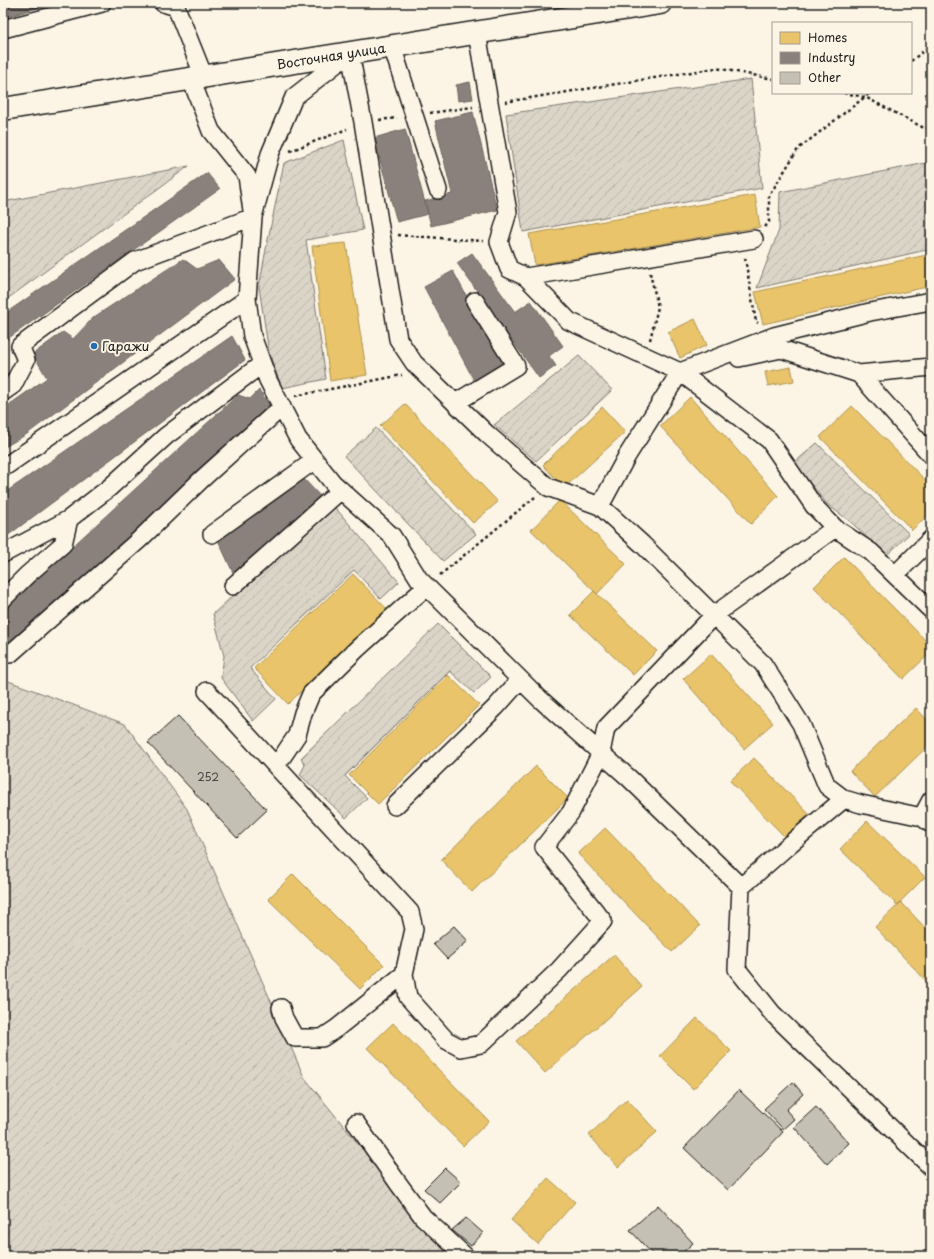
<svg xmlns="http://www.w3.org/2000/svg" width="934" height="1259" viewBox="0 0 934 1259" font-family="'Playpen Sans',sans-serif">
<defs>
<pattern id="garden-furrows" width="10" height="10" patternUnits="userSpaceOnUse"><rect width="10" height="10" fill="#dbd5c8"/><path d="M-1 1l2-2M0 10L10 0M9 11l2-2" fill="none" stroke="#bbb6ab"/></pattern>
</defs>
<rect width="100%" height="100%" fill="#fcf5e5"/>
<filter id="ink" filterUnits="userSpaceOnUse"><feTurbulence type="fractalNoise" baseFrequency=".025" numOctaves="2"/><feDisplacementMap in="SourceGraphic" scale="8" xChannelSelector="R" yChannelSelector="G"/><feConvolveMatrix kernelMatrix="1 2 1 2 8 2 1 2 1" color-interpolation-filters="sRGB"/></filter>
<g filter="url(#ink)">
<!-- garden -->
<path fill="url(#garden-furrows)" stroke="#7c7872" d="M751,79l11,109 -239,44 -17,-118z
M344,140l19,90 -57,10 20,139 -44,9 -13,-35 -10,-66 7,-38 18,-86z
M931,162v87l-174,39 22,-58 1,-38z
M189,166l-186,136v-100z
M579,356l33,34 -76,71 -42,-36z
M376,428l100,106 -33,27 -99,-105z
M817,443l92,91 -23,22 -34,-33 -25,-19 -33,-41z
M332,504l67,78 -18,17 -27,-29 -104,98 26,31 -23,22 -32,-43 3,-22 -11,-42z
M438,624l53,53 -17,16 -24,-22 -105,105 22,22 -21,20 -46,-43 5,-10 -4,-7z
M3,679l122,45 62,85 117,268 145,179h-446z"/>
<!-- homes -->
<path fill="#e9c46a" stroke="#ac9253" d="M755,195l5,32 -225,38 -6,-31z
M346,243l21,132 -37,6 -18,-135z
M931,254v32l-168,38 -8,-32z
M695,319l12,26 -27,13 -12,-26z
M791,367l3,14 -26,5 -3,-14z
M690,397l88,99 -27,28 -91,-98z
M405,404l93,98 -25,21 -93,-97z
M852,406l79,80v26l-19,18 -92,-93z
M602,407l23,25 -61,56 -21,-23z
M560,500l66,64 -29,30 -66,-64z
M844,557l87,89v6l-28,27 -89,-92z
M353,574l34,35 -99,95 -34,-36z
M594,591l63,60 -24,24 -63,-60z
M711,654l62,69 -29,26 -61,-70z
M448,675l31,30 -101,99 -29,-29z
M916,708l15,16v19l-56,54 -25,-26z
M754,758l55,56 -24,23 -55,-56z
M536,766l32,32 -96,94 -31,-32z
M867,821l58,56 -28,28 -57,-56z
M605,828l95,98 -28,26 -94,-98z
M293,874l91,91 -24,24 -92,-90z
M901,902l30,32v52l-56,-59z
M614,955l28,32 -97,86 -29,-32z
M697,1018l34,33 -38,38 -33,-33z
M393,1023l96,98 -26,25 -96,-98z
M627,1099l30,33 -39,35 -29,-32z
M548,1178l27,24 -37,42 -27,-24z"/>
<!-- industry -->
<path fill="#8a817c" stroke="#69635f" d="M3,3h51l-51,15z
M470,82l3,17 -15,2 -2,-16z
M473,112l24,98 -66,16 -6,-25 27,-7 -17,-73z
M405,129l23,85 -31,8 -23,-84z
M207,173l13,16 -217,153v-27z
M472,253l43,59 16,-11 32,45 -14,10 7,10 -17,12 -82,-115z
M183,259l14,10 22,-9 16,19 -208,155 -24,14v-39l44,-31 -14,-24 30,-22 10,7 21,-22z
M453,271l51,95 -29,16 -51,-95z
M232,336l13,24 -242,179v-45z
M259,390l12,17 -268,244v-41l235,-215 12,4z
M300,475l22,23 -87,79 -17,-37z"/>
<!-- building -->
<path fill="#c4c0b3" stroke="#1c1c1c" d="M178,716l89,94 -30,28 -89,-95z
M454,926l14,15 -21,18 -14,-15z
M793,1082l10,12 -17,16 8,9 -11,10 -19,-20z
M739,1090l44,42 -55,58 -44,-42z
M816,1107l33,36 -22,21 -33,-37z
M445,1168l16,14 -21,21 -16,-14z
M658,1205l35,38 -14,13h-25l-24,-26z
M466,1218l17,15 -12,13 -19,-16z"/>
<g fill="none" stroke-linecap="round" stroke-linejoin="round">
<defs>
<path id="minor" d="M163,3l13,4 28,70
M3,29l99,-26
M477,33l31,179 -9,30 10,27 17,8 43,44 111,51 94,-36 96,-24 61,-11
M392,46l46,144
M526,277l228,-38
M739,358l42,-9 78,25
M931,367l-72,7 72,81
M680,372l89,68 45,66 21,22 36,24 60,58
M3,392l10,-7 13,-25 -6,-14 115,-85 118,-44 -6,-41 -36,-45 -20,-52
M455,403l61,-37 -41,-65
M3,468l244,-169
M600,506l27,-50 53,-84 11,-3
M212,534l103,-74
M3,554l66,-35 40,-31 57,-52 96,-72
M895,575l36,-36
M233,586l108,-96
M3,599l24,-24 36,-31 6,-25
M10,654l129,-114 63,-61 80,-72
M207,691l203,221 4,17 -10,45 4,23 38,43 15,8 20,-4 78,-74 44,-49 -59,-74 27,-35 30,-59 5,-25 108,-113 121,-87
M276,766l21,-31 6,-22 8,-19 46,-45 69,-62
M395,806l101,-99 24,-27
M922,817l9,-17
M931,824l-9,-7 -61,-13 -17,-5 -17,-13 -26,-62 -38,-60 -121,-120 -42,-38 -52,-19 -61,-53 -73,-71 -16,-24 -35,-217 -13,-69 -56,44 -24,57 -17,63 -6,82 5,37 16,44 30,59 35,44 59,53 27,43 121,120 89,79 112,109 -4,82 35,44 159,154
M741,887l50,-44 53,-44
M281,1008l3,10 11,20h27l15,-10 67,-54
M356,1123l42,60 25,34 42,39"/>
<path id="major" d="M3,109l657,-106"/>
</defs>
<!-- minor casing -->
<use href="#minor" stroke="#1c1c1c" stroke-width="20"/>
<!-- major casing -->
<use href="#major" stroke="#1c1c1c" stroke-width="25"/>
<!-- path -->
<path stroke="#1c1c1c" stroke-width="2.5" stroke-dasharray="3 3" stroke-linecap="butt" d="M911,61l20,-16
M844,93l21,4 59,31h7
M505,102l211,-34 57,11
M430,113l43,-6
M379,120l18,-2
M290,151l57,-22
M765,227l4,-5v-26l29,-47 72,-56
M398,235l85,6
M745,258l11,64 2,1
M650,340l8,-33 -8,-34
M295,396l107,-21
M440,575l95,-78"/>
<!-- minor -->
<use href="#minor" stroke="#fcf5e5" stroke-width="17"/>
<!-- major -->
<use href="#major" stroke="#fcf5e5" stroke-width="22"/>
</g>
</g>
<!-- markers -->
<circle fill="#1f6fb2" stroke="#fcf5e5" stroke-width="1.5" cx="94" cy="346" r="4"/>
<g text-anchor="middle" stroke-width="4" stroke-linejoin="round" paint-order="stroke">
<!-- number labels -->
<g font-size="11" fill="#464542">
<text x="208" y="781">252</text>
</g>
<!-- street labels -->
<g font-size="13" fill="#1c1c1c" stroke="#fcf5e5">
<text transform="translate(331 56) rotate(-9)" y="5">Восточная улица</text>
</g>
<!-- poi labels -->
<g font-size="13" fill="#1c1c1c" stroke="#fcf5e5" text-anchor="start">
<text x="102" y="351">Гаражи</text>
</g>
</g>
<!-- margin -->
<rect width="934" height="1259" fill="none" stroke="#fcf5e5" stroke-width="16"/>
<rect x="8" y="8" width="918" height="1243" fill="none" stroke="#1c1c1c" stroke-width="1.5" filter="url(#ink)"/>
<!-- legend -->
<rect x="772" y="22" width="140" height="72" fill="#fcf5e5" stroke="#a29e95"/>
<rect x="780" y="32" width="20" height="12" fill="#e9c46a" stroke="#a29e95"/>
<text x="808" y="42" font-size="12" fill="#1c1c1c">Homes</text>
<rect x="780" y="52" width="20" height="12" fill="#8a817c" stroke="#a29e95"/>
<text x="808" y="62" font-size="12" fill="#1c1c1c">Industry</text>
<rect x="780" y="72" width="20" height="12" fill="#c4c0b3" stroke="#a29e95"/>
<text x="808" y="82" font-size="12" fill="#1c1c1c">Other</text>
</svg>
